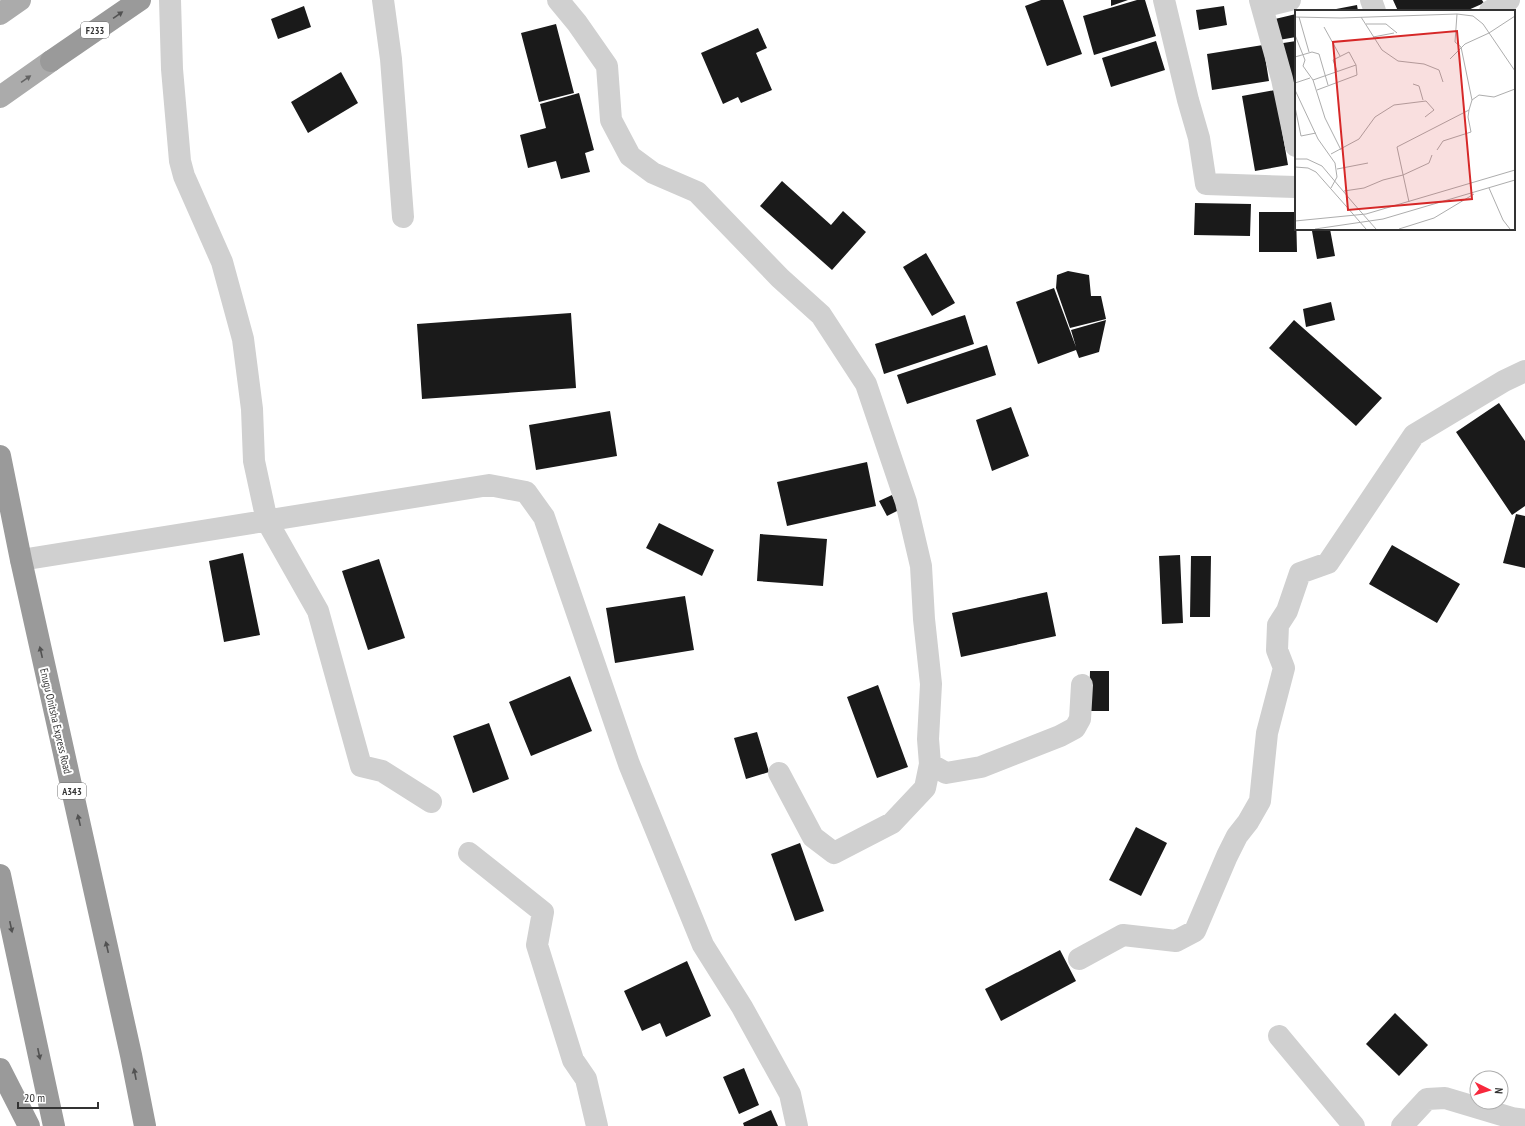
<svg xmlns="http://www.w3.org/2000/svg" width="1525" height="1126" viewBox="0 0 1525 1126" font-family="'PT Sans Narrow',sans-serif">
<rect width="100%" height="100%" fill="#fff"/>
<!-- building -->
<path fill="#1a1a1a" d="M1041,0h22l19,54 -35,12 -22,-60z
M1111,0h17l-17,6z
M1137,0h8l11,36 -62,19 -11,-39z
M1393,0h89l2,3 -18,8h-68z
M1357,5l1,6h-27v-1z
M304,6l7,21 -33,12 -7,-20z
M1224,6l3,19 -28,5 -3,-20z
M1296,14v23l-17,3 -4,-21z
M556,24l18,69 -35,9 -18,-69z
M758,28l9,20 -11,5 16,37 -31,13 -3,-6 -15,7 -22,-51z
M1156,41l9,29 -54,17 -9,-29z
M1296,41v53l-19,-50z
M1263,45l6,36 -57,9 -5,-36z
M341,72l17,31 -50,30 -17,-31z
M1275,90l13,75 -33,6 -13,-75z
M579,93l15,57 -9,3 5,19 -29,7 -5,-18 -28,7 -8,-33 26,-7 -6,-24z
M782,181l49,44 12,-14 23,21 -34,38 -72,-64z
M1195,203l56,1 -1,32 -56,-1z
M1259,212h37l1,40h-38z
M1321,229h9l5,27 -18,3 -5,-28z
M926,253l29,50 -23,13 -29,-49z
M1068,271l21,4 2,21h10l5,23 -36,9 -14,-40 1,-13z
M1054,288l22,59 -5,-17 35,-10 -7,32 -20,6 -3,-8 -38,14 -22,-62z
M1331,302l4,18 -29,7 -3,-18z
M571,313l5,75 -154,11 -5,-75z
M965,315l9,29 -90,30 -9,-30z
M1294,320l88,78 -26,28 -87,-78z
M987,345l9,30 -89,29 -10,-29z
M1499,403l26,38v65l-13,9 -56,-83z
M1011,407l18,49 -37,15 -16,-51z
M610,411l7,45 -81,14 -7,-45z
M867,462l9,44 -89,20 -10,-44z
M892,495l7,15 -12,6 -8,-15z
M1516,514l9,2v52l-22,-5z
M659,523l55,27 -12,26 -56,-28z
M760,534l67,5 -4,47 -66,-5z
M1392,545l68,39 -23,39 -68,-39z
M243,553l17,82 -36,7 -15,-81z
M1180,555l3,68 -21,1 -3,-68z
M1191,556h20l-1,61h-20z
M379,559l26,79 -37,12 -26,-79z
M1047,592l9,44 -95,21 -9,-44z
M685,596l9,54 -79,13 -9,-55z
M1090,671h19v40h-20z
M570,676l22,55 -61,25 -22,-54z
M878,685l30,82 -31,11 -30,-81z
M489,723l20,56 -36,14 -20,-57z
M757,732l12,40 -23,7 -12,-41z
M1136,827l31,16 -26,53 -32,-16z
M800,843l24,68 -29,10 -24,-67z
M1060,950l16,31 -75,40 -16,-32z
M687,961l24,55 -45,21 -6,-14 -18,8 -18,-40z
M1395,1013l33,32 -29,31 -33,-32z
M744,1068l15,37 -20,9 -16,-37z
M771,1110l7,16h-34l-1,-3z"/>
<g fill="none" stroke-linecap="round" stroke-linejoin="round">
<!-- minor -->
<path stroke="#d0d0d0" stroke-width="22" d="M170,0l2,69 8,92 4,15 38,86 21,77 9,70 2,52 13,60 51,90 43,155 21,5 49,31
M383,0l8,59 12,158
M558,0l19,23 30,43 4,54 19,36 23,17 44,19 83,86 41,37 45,69 40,118 15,64 3,53 7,65 -3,55 2,25 -5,24 -33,35 -58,30 -21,-16 -34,-64
M1164,0l24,100 11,38 7,46 90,3
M1260,0l22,79 14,67
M1371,0l4,11
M1262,7l28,-7
M1490,11l19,-11
M21,560l468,-75 37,7 18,25 85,247 74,181 39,62 48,87 7,32
M930,764l16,9 35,-6 79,-31 15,-8 5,-9 2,-34
M469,853l74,59 -6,33 36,115 13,19 11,47
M1079,959l44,-24 53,6 19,-10 32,-75 10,-20 11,-14 12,-21 7,-68 17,-65 -7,-18 1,-25 9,-14 13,-38 28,-10 86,-128 90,-54 21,-10
M1279,1036l75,90
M1402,1126l25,-27 18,-1 67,20 13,2"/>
<!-- major -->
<path stroke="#ababab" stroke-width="22" d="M0,14l20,-14
M0,97l51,-36"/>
<!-- highway -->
<path stroke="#9a9a9a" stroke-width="22" d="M51,61l89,-61
M0,456l21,104 110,495 14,71
M0,875l54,251
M0,1069l29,57"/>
</g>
<!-- one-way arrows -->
<defs><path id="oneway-solid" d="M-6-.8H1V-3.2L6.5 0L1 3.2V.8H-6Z"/></defs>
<g fill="#525252">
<use href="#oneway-solid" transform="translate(118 15) rotate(-35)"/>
<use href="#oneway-solid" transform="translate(41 652) rotate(-103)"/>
<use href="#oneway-solid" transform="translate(79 820) rotate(-103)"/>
<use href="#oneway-solid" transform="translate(11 927) rotate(78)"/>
<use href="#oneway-solid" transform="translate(107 947) rotate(-103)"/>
<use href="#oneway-solid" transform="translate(39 1054) rotate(78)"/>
<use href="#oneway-solid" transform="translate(135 1074) rotate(-101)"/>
</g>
<use fill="#636363" href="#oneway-solid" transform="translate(26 79) rotate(-35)"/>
<g text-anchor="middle" stroke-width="4" stroke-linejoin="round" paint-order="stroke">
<!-- shield labels -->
<g fill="#fff" stroke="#707070" stroke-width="1">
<rect x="81" y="22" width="28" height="16" rx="3"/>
<rect x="58" y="783" width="28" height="16" rx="3"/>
</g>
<g font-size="10" font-weight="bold" fill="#333">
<text x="95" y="34">F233</text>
<text x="72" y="795">A343</text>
</g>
<!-- street labels -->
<g font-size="11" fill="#333" stroke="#fff">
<text transform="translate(56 721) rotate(77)" y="4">Enugu Onitsha Express Road</text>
</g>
</g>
<!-- overview -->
<g transform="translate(1295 10)">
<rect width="220" height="220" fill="#fff"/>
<path fill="none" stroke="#adadad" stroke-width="1" d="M0,7l46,1 116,-4 16,2 10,8 32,47M4,7l10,35M66,7l21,33 16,11 26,3 15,6 4,12M71,14h20l11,9M29,17l16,29M0,25l10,25 -2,6 10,14 12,38 16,32M78,27l21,-4M0,47l17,-5 7,2 9,31M155,49l15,-15 24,-11 26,-17M42,61l-4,-11 16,-8 7,13M18,70l43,-15 1,10 -40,15M0,73l15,-5M118,74l6,2 4,14M0,80l23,49 17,24 2,14 -6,11M177,90l7,-5 15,2 21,-8M0,97l6,29 15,-3M142,140l6,-9 28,-9 -3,-15 1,-7M36,144l28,-15 16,-22 19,-12 32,-4 8,9 -9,7M0,149h12l15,7 32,38M0,157l13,1 8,4 30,34M42,159l31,-6M194,178l14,32 7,9M49,181l20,-3 19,-8 20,-5 26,-12 3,-8M114,192l-12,-55 72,-37 3,-10 -11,-53 -6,-5 2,-28M59,194l22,25M51,196l20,23M0,211l71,-7 149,-44M20,219l68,-10 132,-39M104,219l35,-11 40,-24"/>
<path fill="#d62828" fill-opacity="0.15" stroke="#d62828" stroke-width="2" d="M162,21l15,168 -124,11 -15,-168z"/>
<rect width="220" height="220" fill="none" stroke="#333" stroke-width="2"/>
</g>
<!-- north arrow -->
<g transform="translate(1489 1090) rotate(95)"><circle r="19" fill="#ffffff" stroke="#adadad"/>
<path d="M0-3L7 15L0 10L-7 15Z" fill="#f7283c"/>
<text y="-6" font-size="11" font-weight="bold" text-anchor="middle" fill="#333333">N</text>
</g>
<!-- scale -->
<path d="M18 1102v6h80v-6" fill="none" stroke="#333333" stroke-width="2"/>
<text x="24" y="1102" font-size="12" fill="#333333" stroke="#ffffff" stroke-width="3" paint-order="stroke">20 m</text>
</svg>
